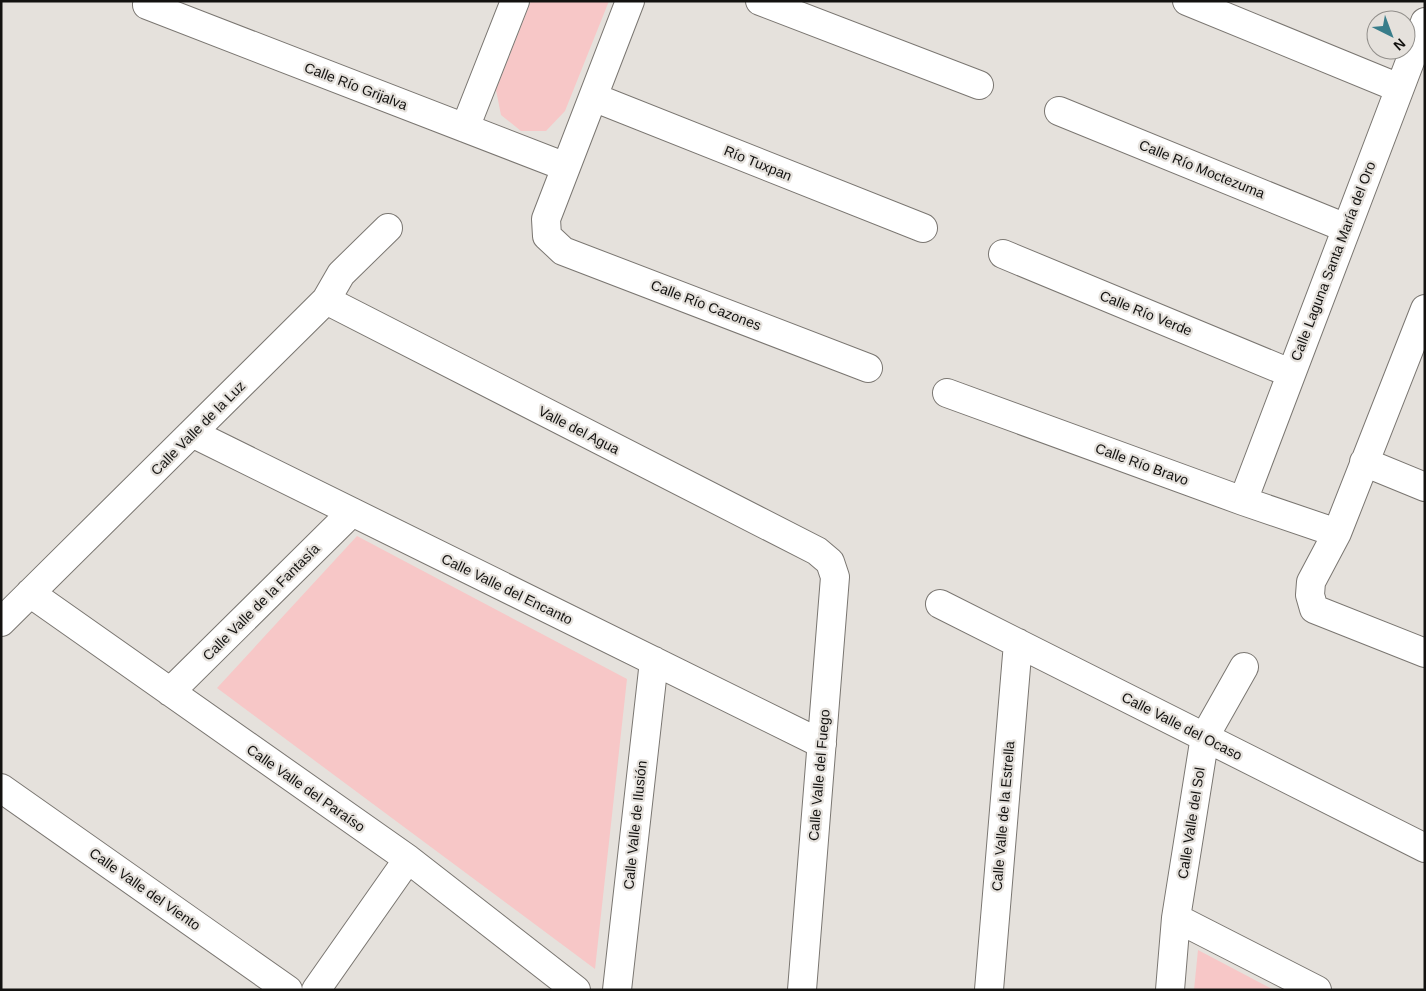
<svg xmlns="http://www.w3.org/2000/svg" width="1426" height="991" viewBox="0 0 1426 991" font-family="Arial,sans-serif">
<rect width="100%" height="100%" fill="#e5e1dc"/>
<!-- green -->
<path fill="#f7c7c7" d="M531,1h78l-44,110 -19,20h-25l-20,-16 -5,-25z
M357,536l270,143 -32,290 -378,-281z
M1198,950l76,40h-80z"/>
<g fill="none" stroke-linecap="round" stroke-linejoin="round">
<defs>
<path id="minor" d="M630,1l-84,218 1,17 16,15 305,117
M760,1l219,84
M1187,1l212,87
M147,5l419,162
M593,97l330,131
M1059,111l287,117
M465,128l50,-127
M1003,254l287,119
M326,300l491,251 13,11 5,15 -33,413
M1425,309l-88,224 -26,49 -1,13 4,14 111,44
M947,393l296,108 94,32
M192,433l630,311
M1364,462l61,25
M1243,501l182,-479
M30,593l378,266 168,131
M940,604l485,244
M1,622l325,-322 15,-26 47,-46
M170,692l182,-180
M1,788l287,202
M1176,918l141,72
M316,990l92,-131
M617,990l37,-329
M989,990l29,-347
M1170,990l6,-72 29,-182 39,-69"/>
</defs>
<!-- minor casing -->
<use href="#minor" stroke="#7a7671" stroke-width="30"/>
<!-- minor -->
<use href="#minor" stroke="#fff" stroke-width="28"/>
</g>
<g text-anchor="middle" stroke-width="4.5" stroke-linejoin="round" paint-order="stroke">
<!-- street labels -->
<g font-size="14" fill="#131210" stroke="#e5e1dc">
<text transform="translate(356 86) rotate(21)" y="5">Calle Río Grijalva</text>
<text transform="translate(758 163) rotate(22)" y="5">Río Tuxpan</text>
<text transform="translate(1202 169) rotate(22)" y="5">Calle Río Moctezuma</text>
<text transform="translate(1333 261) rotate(-69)" y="5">Calle Laguna Santa María del Oro</text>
<text transform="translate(706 305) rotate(21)" y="5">Calle Río Cazones</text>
<text transform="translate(1146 313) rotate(22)" y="5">Calle Río Verde</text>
<text transform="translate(198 428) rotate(-45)" y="5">Calle Valle de la Luz</text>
<text transform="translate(579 430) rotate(27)" y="5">Valle del Agua</text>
<text transform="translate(1142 464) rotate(20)" y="5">Calle Río Bravo</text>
<text transform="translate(507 589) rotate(26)" y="5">Calle Valle del Encanto</text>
<text transform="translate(261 602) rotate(-45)" y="5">Calle Valle de la Fantasía</text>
<text transform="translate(1182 726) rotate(27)" y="5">Calle Valle del Ocaso</text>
<text transform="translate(819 775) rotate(-85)" y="5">Calle Valle del Fuego</text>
<text transform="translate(306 788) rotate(35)" y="5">Calle Valle del Paraíso</text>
<text transform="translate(1003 816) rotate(-85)" y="5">Calle Valle de la Estrella</text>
<text transform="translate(1191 823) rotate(-81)" y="5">Calle Valle del Sol</text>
<text transform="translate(635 825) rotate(-84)" y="5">Calle Valle de Ilusión</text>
<text transform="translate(145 889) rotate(35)" y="5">Calle Valle del Viento</text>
</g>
</g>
<!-- border -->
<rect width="1426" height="991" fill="none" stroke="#131210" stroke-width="5"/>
<!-- north arrow -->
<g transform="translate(1391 35) rotate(138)"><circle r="24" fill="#e5e1dc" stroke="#918e8a"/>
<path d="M0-4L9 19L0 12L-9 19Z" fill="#387d8a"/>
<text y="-8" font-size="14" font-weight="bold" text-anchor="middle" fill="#131210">N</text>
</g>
</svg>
